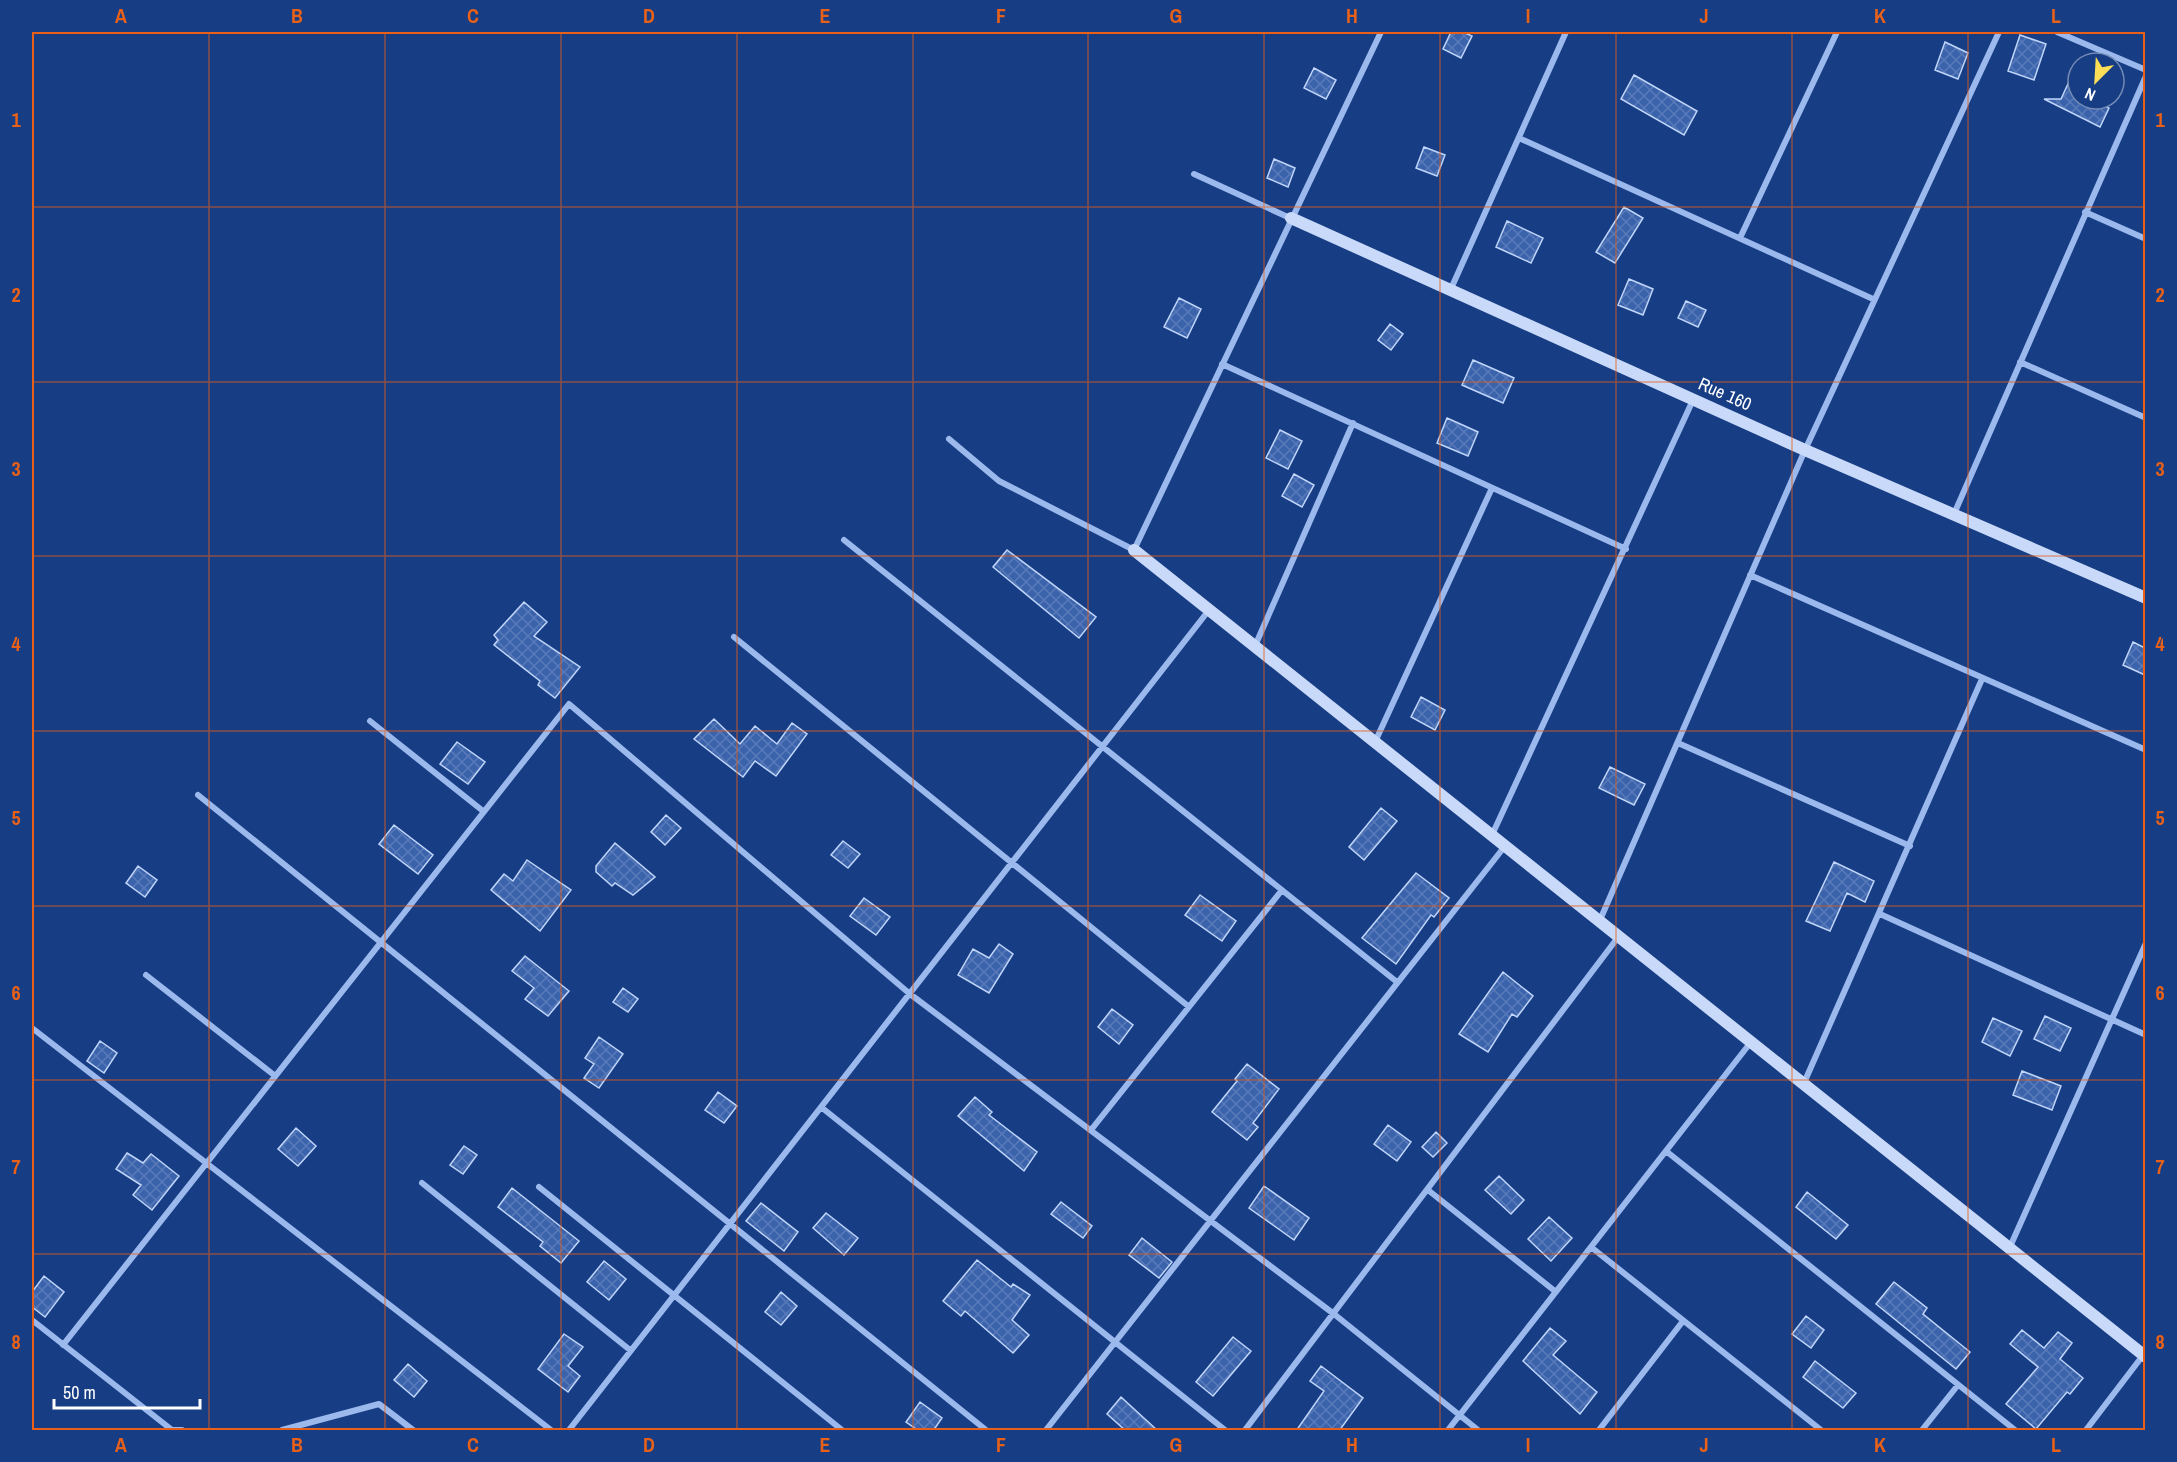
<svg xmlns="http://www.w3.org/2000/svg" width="2177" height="1462" viewBox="0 0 2177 1462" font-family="'Archivo Narrow',sans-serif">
<defs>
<pattern id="building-cross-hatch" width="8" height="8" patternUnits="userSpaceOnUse" patternTransform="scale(1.5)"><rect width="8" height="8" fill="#3b63ac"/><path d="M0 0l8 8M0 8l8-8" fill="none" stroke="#587ab8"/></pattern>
</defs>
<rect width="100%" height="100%" fill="#173d84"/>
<!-- building -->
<path fill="url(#building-cross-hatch)" stroke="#c0d5fa" stroke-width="1.5" d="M1451,32h12l9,4 -11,22 -18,-9z
M2020,35l26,9 -12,36 -26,-9z
M1945,42l23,11 -10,26 -23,-9z
M2078,62v37h24l-2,5 9,4 -9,19 -56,-28h17z
M1314,68l22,12 -10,19 -22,-11z
M1634,75l63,36 -13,24 -63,-36z
M1424,147l21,8 -8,21 -21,-8z
M1274,159l21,9 -7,19 -21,-9z
M1624,207l19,11 -28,45 -19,-11z
M1507,221l36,17 -12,25 -35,-16z
M1629,279l24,10 -10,26 -25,-10z
M1179,298l22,11 -14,29 -23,-11z
M1686,301l20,9 -8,17 -20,-9z
M1390,324l13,10 -12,16 -13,-10z
M1473,360l41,18 -11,25 -41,-18z
M1447,418l31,14 -10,24 -31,-13z
M1280,430l22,11 -14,28 -22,-11z
M1294,474l20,11 -12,22 -20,-11z
M1007,550l89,67 -17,21 -86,-71z
M524,602l23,20 -13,14 46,31 -25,31 -17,-13 2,-4 -46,-36 4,-5 -4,-5z
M2133,642l12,6v27l-22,-10z
M1421,697l24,13 -10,20 -24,-13z
M714,719l26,25 15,-18 22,18 15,-21 15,11 -31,42 -21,-15 -12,16 -49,-38z
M457,742l28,20 -17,22 -28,-20z
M1610,767l35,17 -11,21 -35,-17z
M1381,808l16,13 -33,39 -15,-13z
M666,815l15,13 -16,17 -14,-13z
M394,825l39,30 -15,19 -39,-30z
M843,841l17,13 -12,14 -17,-13z
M615,843l40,34 -22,18 -18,-12 -3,3 -16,-14v-6z
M527,860l44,30 -31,41 -49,-41 13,-16 9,7z
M1834,862l40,19 -9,21 -18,-9 -17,38 -24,-10z
M138,866l19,14 -12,17 -19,-14z
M1416,873l33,25 -15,19 -3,-2 -35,49 -34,-26z
M1200,895l36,26 -14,20 -37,-26z
M864,898l26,19 -14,18 -26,-19z
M999,944l14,10 -24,39 -31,-18 15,-26 16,9z
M525,956l44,35 -21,25 -23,-17 9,-11 -22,-17z
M1503,972l30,24 -16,21 -5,-3 -24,38 -29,-18z
M623,988l15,11 -10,13 -15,-10z
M1112,1009l21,16 -14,19 -21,-17z
M2045,1016l26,12 -11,23 -26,-12z
M1993,1018l29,13 -12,25 -28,-14z
M599,1037l24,17 -24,34 -15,-10 10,-14 -9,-6z
M100,1041l17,12 -13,20 -17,-12z
M1247,1064l32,25 -26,34 5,4 -11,13 -35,-28 25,-31 -2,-2z
M2022,1071l39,15 -9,24 -39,-15z
M718,1092l19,14 -13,17 -19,-13z
M975,1097l17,15 -3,3 48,37 -13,19 -66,-55z
M1388,1125l23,17 -14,19 -23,-17z
M296,1128l20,18 -18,20 -20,-17z
M1436,1132l11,11 -14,14 -11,-10z
M464,1146l13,9 -14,19 -13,-9z
M127,1153l16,10 8,-9 28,22 -27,34 -19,-15 8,-10 -25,-16z
M1499,1176l25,24 -13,14 -26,-24z
M1264,1186l45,32 -15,22 -45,-32z
M512,1188l67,53 -18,22 -21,-17 3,-4 -45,-35z
M1807,1192l41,33 -12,14 -40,-32z
M1061,1202l31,24 -9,12 -32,-24z
M761,1203l37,29 -14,19 -38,-30z
M826,1213l32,25 -14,17 -31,-27z
M1549,1217l23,21 -21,23 -23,-22z
M1142,1238l30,24 -13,16 -30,-23z
M977,1260l34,27 2,-3 17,11 -18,25 17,15 -16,18 -48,-42 -4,5 -18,-15z
M604,1261l22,18 -17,21 -22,-18z
M44,1276l20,16 -19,25 -13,-10v-15z
M1894,1282l33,26 -4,6 47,38 -14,17 -80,-65z
M781,1292l16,14 -16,19 -16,-13z
M1806,1316l18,14 -13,18 -19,-14z
M1550,1328l16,13 -13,14 44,37 -17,22 -57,-53z
M2022,1330l22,18 14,-16 14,11 -12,16 23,19 -13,16 -3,-2 -31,37 -30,-25 32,-37 -28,-23z
M564,1334l19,13 -15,19 12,10 -12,16 -30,-23z
M1233,1337l18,14 -38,45 -17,-14z
M1815,1361l41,32 -13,15 -40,-31z
M408,1364l19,17 -13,16 -20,-17z
M1321,1366l42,32 -24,33h-43l28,-40 -14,-10z
M1121,1397l37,34h-32l-19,-17z
M920,1402l22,16 -9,13h-14l-13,-9z"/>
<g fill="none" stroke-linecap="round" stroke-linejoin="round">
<!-- street -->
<path stroke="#9bb9ed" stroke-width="6" d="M2057,32l89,38
M1519,138l354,161
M1194,174l96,44
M2085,212l61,27
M1740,238l97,-206
M1450,291l116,-259
M2020,362l126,56
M1222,364l404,185
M949,439l50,42 135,69 247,-518
M1954,514l192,-438
M844,540l553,442
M1750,575l396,175
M734,637l454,369
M1255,646l98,-223
M370,721l113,90
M1375,742l117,-254
M1678,743l232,103
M198,795l788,635
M1492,835l201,-435
M1880,914l266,121
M1600,920l205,-470 194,-418
M146,975l128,100
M32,1028l519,402
M1804,1083l178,-404
M821,1107l404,323
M1091,1130l191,-240
M1666,1151l349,279
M422,1183l208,167
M539,1187l303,243
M1428,1190l128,102
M1591,1247l230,183
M2009,1249l137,-306
M32,1320l140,110
M63,1345l506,-641 341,290 424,320 144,116
M172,1430h10
M282,1430l97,-26 34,26
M569,1430l640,-820
M1046,1430l459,-584
M1245,1430l374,-494
M1448,1430l303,-388
M1599,1430l84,-109
M1922,1430l36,-45
M2086,1430l58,-76"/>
<!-- secondary -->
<path stroke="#c8d9f9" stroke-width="12" d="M1291,218l514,232 341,148
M1134,550l1012,807"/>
</g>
<!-- grid -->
<path fill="none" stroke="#e96118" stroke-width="1.5" stroke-opacity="0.55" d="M209,32v1398M385,32v1398M561,32v1398M737,32v1398M913,32v1398M1088,32v1398M1264,32v1398M1440,32v1398M1616,32v1398M1792,32v1398M1968,32v1398M32,207h2114M32,382h2114M32,556h2114M32,731h2114M32,906h2114M32,1080h2114M32,1254h2114"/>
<g text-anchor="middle" stroke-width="4.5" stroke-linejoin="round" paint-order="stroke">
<!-- street labels -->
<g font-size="18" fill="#fff" stroke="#173d84">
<text transform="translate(1725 394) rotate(24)" y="6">Rue 160</text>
</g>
</g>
<!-- border -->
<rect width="2177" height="1462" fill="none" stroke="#173d84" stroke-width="66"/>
<!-- north arrow -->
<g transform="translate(2096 81) rotate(204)"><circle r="28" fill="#173d84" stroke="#748bb5" stroke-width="1.5"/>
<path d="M0-4.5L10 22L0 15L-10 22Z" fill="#ffde57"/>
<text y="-9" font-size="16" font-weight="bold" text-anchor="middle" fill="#ffffff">N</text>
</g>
<!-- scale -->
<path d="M54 1399v9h146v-9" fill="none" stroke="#ffffff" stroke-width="3"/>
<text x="63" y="1399" font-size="18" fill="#ffffff" stroke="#173d84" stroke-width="4.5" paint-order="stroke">50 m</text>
<rect x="33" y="33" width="2111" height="1396" fill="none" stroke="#e96118" stroke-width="2"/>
<g font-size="20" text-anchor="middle" font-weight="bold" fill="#e96118">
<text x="121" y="23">A</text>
<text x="297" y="23">B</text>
<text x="473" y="23">C</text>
<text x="649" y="23">D</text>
<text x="825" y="23">E</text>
<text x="1001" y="23">F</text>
<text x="1176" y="23">G</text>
<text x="1352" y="23">H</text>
<text x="1528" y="23">I</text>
<text x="1704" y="23">J</text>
<text x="1880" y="23">K</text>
<text x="2056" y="23">L</text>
<text x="16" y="127">1</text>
<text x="2160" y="127">1</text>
<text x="16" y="302">2</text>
<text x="2160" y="302">2</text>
<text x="16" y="476">3</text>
<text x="2160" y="476">3</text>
<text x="16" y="651">4</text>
<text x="2160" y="651">4</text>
<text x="16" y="825">5</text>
<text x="2160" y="825">5</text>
<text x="16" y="1000">6</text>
<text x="2160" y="1000">6</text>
<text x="16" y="1174">7</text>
<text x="2160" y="1174">7</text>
<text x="16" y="1349">8</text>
<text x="2160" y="1349">8</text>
<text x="121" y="1452">A</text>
<text x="297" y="1452">B</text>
<text x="473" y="1452">C</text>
<text x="649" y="1452">D</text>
<text x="825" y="1452">E</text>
<text x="1001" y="1452">F</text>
<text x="1176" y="1452">G</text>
<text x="1352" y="1452">H</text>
<text x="1528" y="1452">I</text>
<text x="1704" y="1452">J</text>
<text x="1880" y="1452">K</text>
<text x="2056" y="1452">L</text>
</g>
</svg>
